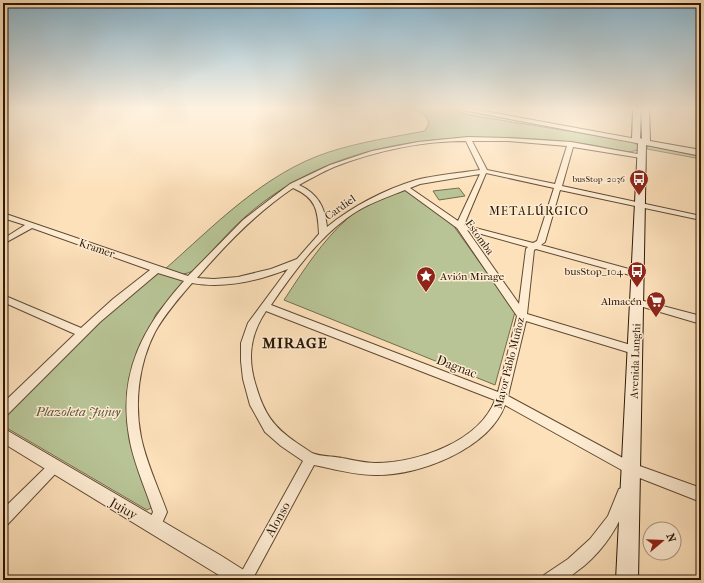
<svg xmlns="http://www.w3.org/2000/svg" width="704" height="583" viewBox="0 0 704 583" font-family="'IM FELL French Canon',serif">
<rect width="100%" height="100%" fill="#fde1bb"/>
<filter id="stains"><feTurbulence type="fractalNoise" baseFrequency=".005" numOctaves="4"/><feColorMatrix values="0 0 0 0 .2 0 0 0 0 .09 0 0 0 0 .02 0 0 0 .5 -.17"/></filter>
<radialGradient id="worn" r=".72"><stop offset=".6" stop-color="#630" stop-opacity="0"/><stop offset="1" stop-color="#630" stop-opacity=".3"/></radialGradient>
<!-- green -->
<path fill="#b8c496" stroke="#726e4e" d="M408,108h38l23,7 161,26 8,4v5l-8,2c-17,-2 -34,-7 -51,-9 -117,-13 -239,-9 -333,73 -18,16 -34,35 -50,53 -13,8 -18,5 -32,1 50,-44 100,-97 165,-118 31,-10 64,-15 96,-21l4,-8c-4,-10 -10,-12 -21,-15z
M648,145l53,9v5l-54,-10z
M459,188l6,8 -26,4 -6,-9z
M406,189l47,36 62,87 -20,73 -211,-85c19,-29 38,-59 64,-82 16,-13 39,-21 58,-29z
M159,273l26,7 -29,34 -22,48 -5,22 -1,45 22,73 1,6 -4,2 -142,-83 -2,-7 3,-8 114,-110z"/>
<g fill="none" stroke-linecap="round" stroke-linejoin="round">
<defs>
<path id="minor" d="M468,137l40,1 63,4 72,13v2l-2,1 -68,-11 -11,39 139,30v4l-141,-30 -15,52 -4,3 99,27 1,2 -4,3 -101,-28 -2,1 -7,64 107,32 4,1 1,3 -1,3 -4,1 -108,-33 -18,75 126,68 67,24v14l-74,-29 -122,-68c-16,44 -86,71 -130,70 -20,0 -41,-6 -61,-10l-62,115h-15l66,-119 -22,-15 -16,-14 -15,-27 -7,-26 -2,-18v-18l7,-20 40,-54c-30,12 -63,20 -96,14 -13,15 -27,31 -37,49 -16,31 -21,70 -14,105 5,25 17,50 26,75l-8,18 -5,2 -5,-2 -2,-5 6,-13c-8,-25 -20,-50 -24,-76 -11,-63 14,-109 55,-155l-26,-8 -58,49 -93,93 -4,1v-13l72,-69 -72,-32v-7l78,33 32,-29 37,-29 -118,-42 -29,16v-5l22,-14 -22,-7v-5l185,63 55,-56 47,-36 40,-19 42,-14 46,-9zM466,141l14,29c-21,3 -44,5 -64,10 -32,10 -63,26 -89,47 -2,-20 -9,-33 -28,-42 11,-6 23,-13 35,-18 41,-16 88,-26 132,-26zM472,141h36l59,5 -12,38 -68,-14zM486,173l68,15 -17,53 -4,2 -69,-18zM480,174l-22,47 -48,-33 10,-4zM293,188c23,10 25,22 26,46l-22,25 -26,10 -33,8 -24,2 -17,-1c29,-34 59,-65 96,-90zM405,190l52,38 60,88 -19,76 -227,-87c21,-31 45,-64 76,-87 17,-13 38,-20 58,-28zM467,230l61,17 -2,2 -7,55zM266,311l229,89c-16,42 -78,63 -120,63 -10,0 -22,-3 -33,-5 -9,-2 -21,-1 -30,-5 -5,-3 -10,-7 -15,-10 -24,-16 -33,-30 -41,-57 -9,-28 -6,-51 10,-75z
M636,299l65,17v8l-68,-20 -2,-2z
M53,462l4,2 2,4 -2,4 -49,52 -5,2v-17l46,-45z
M624,487l5,2 2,5c-11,31 -28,59 -55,78 -3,2 -8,7 -13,8 -6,2 -15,0 -21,0l2,-5 24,-16 22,-20 18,-23 11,-27z"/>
<path id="tertiary" d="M451,108h16l175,32 4,2 -4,2z
M3,428l217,127 30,19 3,6h-26l-224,-137z"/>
<path id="secondary" d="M633,108h8l-1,30 2,1 -1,-31h8l1,33 51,9v6l-55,-11 -8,435h-22l22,-437 -6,-4z"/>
</defs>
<!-- minor casing -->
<use href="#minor" stroke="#604a32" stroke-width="2"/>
<!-- tertiary casing -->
<use href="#tertiary" stroke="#604a32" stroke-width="2"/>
<!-- secondary casing -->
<use href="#secondary" stroke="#2c1805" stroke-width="2"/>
<!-- minor -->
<use href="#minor" fill="#feecd3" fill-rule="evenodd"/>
<!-- tertiary -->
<use href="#tertiary" fill="#feecd3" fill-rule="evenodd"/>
<!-- secondary -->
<use href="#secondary" fill="#feecd3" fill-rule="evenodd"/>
</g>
<!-- sky -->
<linearGradient id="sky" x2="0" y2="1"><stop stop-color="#8bb8d2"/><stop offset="0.57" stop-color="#fef2e0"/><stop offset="1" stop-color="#fef2e0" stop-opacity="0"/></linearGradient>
<rect width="704" height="190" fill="url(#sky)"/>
<!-- icons -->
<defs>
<symbol id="bus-pin" viewBox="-11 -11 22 30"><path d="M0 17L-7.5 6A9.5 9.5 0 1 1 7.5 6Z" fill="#8f2418" stroke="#feecd3"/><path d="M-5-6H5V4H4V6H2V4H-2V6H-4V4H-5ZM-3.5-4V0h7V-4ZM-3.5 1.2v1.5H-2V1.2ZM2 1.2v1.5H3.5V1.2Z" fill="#fff"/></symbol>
<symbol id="sight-pin" viewBox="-11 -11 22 30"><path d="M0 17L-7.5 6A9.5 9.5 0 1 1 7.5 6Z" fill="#8f2418" stroke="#feecd3"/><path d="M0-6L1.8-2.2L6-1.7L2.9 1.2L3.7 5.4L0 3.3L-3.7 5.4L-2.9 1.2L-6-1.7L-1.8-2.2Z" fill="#fff"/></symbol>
<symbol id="supermarket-pin" viewBox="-11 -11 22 30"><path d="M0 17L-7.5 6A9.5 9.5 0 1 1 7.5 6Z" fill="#8f2418" stroke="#feecd3"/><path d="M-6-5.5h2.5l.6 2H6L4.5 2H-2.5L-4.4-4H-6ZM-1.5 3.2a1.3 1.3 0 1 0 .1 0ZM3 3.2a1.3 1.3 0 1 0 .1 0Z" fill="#fff"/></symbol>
</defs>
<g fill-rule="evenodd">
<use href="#bus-pin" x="628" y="168" width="22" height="30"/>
<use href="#bus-pin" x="626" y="260" width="22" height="30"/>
<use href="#sight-pin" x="415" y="265" width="22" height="30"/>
<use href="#supermarket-pin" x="645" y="290" width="22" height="30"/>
</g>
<g text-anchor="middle" stroke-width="3" stroke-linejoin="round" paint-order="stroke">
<!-- far-poi labels -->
<g font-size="9" fill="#2c1805" stroke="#feecd3" text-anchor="end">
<text x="625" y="182">busStop_2036</text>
</g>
<!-- street labels -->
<g font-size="11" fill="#2c1805" stroke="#feecd3">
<text transform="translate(340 207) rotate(-35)" y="4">Cardiel</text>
<text transform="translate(480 237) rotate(54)" y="4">Estomba</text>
<text transform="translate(97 248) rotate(19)" y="4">Kramer</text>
<text transform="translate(635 361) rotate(-88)" y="4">Avenida Lunghi</text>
<text transform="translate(509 363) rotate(-76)" y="4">Mayor Pablo Muñoz</text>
</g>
<!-- poi labels -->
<g font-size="11" fill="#2c1805" stroke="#feecd3" text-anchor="end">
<text x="623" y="275">busStop_104</text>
<text x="440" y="280" text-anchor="start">Avión Mirage</text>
<text x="642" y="305">Almacén</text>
</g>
<!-- neighbourhood labels -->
<g font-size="12" letter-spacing="1" fill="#2c1805" stroke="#feecd3">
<text x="539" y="215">METALÚRGICO</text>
</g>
<!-- near-street labels -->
<g font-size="13" fill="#2c1805" stroke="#feecd3">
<text transform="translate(457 366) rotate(21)" y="5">Dagnac</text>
<text transform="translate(124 508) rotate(30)" y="5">Jujuy</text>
<text transform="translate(277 519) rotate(-61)" y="5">Alonso</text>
</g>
<!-- near-park labels -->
<g font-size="13" font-style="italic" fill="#5d5438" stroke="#feecd3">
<text x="78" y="416">Plazoleta Jujuy</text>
</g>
<!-- district labels -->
<g font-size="15" font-weight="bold" letter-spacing="1" fill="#2c1805" stroke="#feecd3">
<text x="295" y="348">MIRAGE</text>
</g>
</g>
<!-- margin -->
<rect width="704" height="583" fill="none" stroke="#fde1bb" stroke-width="16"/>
<rect x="4" y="4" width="696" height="575" fill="none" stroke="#2c1805" stroke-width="2"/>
<rect x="8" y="8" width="688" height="567" fill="none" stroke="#2c1805"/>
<!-- north arrow -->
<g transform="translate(662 541) rotate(71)"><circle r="19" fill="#feecd3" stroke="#aa9781"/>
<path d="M0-3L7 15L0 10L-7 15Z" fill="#8f2418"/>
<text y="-6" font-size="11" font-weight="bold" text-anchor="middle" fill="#2c1805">N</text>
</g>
<rect width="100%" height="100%" filter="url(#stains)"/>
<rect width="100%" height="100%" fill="url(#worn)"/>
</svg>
